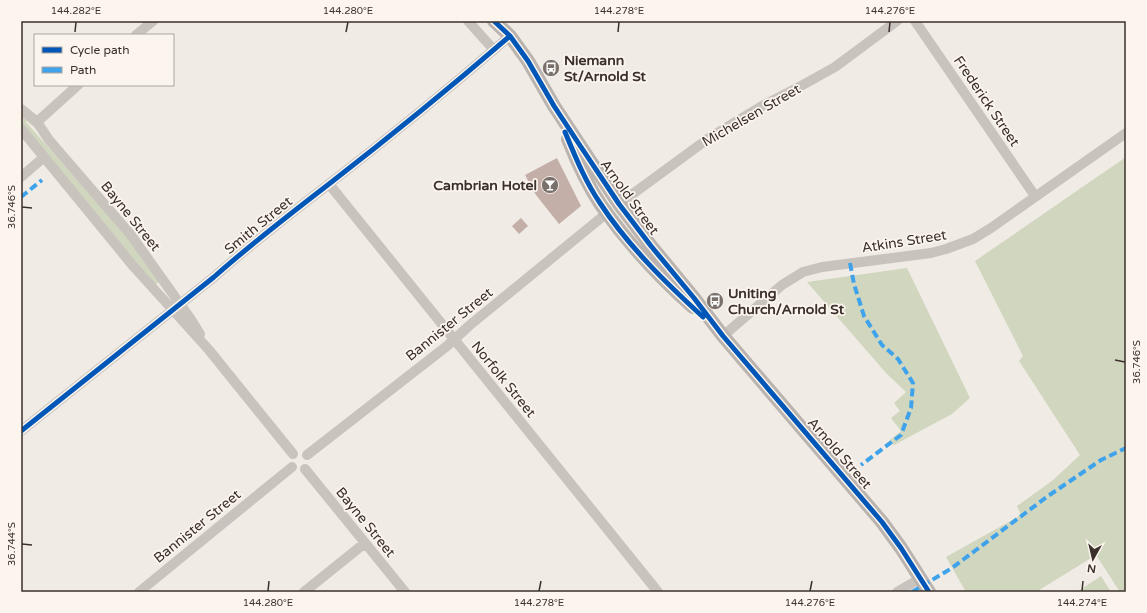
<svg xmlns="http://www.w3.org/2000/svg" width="1147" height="613" viewBox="0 0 1147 613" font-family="'Varela Round',sans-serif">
<rect width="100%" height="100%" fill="#f0ebe5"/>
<!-- green -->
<path fill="#d1d6bf" d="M21,113l16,13 -2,2 -8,-7 -1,1 99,112 35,47 -5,4 -134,-161z
M1126,157v435h-6l-24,-37 -60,37h-70l-20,-35 75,-42 -4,-9 35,-25 28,-26 -61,-94 4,-5 -48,-95z
M907,268l63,130 -18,16 -58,31 -4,-5 11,-9 -10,-13 9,-7 -6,-8 12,-11 -20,-19 -79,-91z
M1101,576l10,16h-34z"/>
<!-- building -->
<path fill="#c3afa7" d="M557,158l24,48 -22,18 -23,-29 -11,-20z
M521,218l7,8 -9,8 -7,-8z"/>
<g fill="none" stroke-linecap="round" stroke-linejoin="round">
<!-- street -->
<path stroke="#c9c3be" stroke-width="10" d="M468,21l26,29
M915,21l120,175
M136,35l17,-14
M21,109l16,13 12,18 82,95 61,86 8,13
M37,122l41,-37
M21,129l113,138 75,83 84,104
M21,177l22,-19
M329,184l329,408
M619,204l90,-66 53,-32 37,-19 36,-20 62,-46
M723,336l59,-51 21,-13 19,-5 109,-14 15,-4 27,-10 18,-11 135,-95
M21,431l193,-154c37,-33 76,-63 115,-93 62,-48 122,-97 181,-148
M307,455l140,-109 23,-21 137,-112
M305,469l100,123
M139,592l153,-125
M304,592l61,-49
M897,592l24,-14"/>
<!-- secondary -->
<path stroke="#bab3ae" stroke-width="14" d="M494,21l16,15 18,25 26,45 27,41 38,57 32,42 43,52 29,38 159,186 19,26 28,44
M568,139c9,23 19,45 33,66 26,37 58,72 92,102"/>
<!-- quiet -->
<path stroke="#3fa3eb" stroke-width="4" stroke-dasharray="8 4" stroke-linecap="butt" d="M21,197l21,-17
M850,263l4,21 10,32 18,29 16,14 15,24 -2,25 -10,27 -40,30
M912,592l40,-24 96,-72 53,-36 25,-12"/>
<defs>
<path id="cycleway" d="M494,21l16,15 18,25 26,45 27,41 38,57 32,42 43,52 29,38 159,186 19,26 28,44
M565,132c10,24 20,49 35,71 28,43 66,80 103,114
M21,431l193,-154c37,-33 76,-63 115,-93 62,-48 122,-97 181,-148"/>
</defs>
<!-- cycleway casing -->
<use href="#cycleway" stroke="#fbf5ee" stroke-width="8"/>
<!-- cycleway -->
<use href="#cycleway" stroke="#0057b8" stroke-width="5"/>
</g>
<!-- ticks -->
<path fill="none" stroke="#3b302b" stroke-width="1.5" d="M75,32l1,-10M346,32l2,-10M618,32l1,-10M889,32l1,-10M22,207l10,1M1115,360l10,2M22,544l10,1M268,591l1,-10M539,591l2,-10M810,591l2,-10M1082,591l1,-10"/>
<!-- icons -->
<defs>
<symbol id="bus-disc" viewBox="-11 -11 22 22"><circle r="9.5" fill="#7a716c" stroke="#fbf5ee"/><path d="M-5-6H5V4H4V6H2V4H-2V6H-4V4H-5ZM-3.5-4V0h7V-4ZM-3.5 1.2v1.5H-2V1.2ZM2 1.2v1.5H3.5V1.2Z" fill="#fff"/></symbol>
<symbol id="bar-disc" viewBox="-11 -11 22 22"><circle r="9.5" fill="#7a716c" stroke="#fbf5ee"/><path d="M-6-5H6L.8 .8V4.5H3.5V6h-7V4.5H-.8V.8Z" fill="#fff"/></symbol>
</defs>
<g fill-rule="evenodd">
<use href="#bus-disc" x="541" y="58" width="20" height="20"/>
<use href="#bar-disc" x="540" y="175" width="20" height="20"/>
<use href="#bus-disc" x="705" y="291" width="20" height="20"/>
</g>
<g text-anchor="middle" stroke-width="3.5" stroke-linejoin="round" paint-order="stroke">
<!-- poi labels -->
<g font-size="14" font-weight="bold" fill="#3b302b" stroke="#fbf5ee" text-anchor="start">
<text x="564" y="65">Niemann<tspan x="564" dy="16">St/Arnold St</tspan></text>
<text x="537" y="190" text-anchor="end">Cambrian Hotel</text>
<text x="728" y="298">Uniting<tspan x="728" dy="16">Church/Arnold St</tspan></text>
</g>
<!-- street labels -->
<g font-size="14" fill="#3b302b" stroke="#fbf5ee">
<text transform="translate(987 101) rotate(56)" y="5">Frederick Street</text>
<text transform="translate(751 115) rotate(-30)" y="5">Michelsen Street</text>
<text transform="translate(630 197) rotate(54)" y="5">Arnold Street</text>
<text transform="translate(131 216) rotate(51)" y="5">Bayne Street</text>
<text transform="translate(258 225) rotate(-39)" y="5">Smith Street</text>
<text transform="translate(904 241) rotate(-9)" y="5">Atkins Street</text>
<text transform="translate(449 324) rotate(-39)" y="5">Bannister Street</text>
<text transform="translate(504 379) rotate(51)" y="5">Norfolk Street</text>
<text transform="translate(840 453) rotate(49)" y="5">Arnold Street</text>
<text transform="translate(366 522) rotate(51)" y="5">Bayne Street</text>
<text transform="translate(197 526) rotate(-39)" y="5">Bannister Street</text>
</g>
</g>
<!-- border -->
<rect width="1147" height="613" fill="none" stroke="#fbf5ee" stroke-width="44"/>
<!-- legend -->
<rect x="34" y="34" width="140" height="52" fill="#fbf5ee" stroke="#aea6a0"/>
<rect x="42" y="47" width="20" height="6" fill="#0057b8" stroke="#aea6a0"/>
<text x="70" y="54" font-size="12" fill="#3b302b">Cycle path</text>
<rect x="42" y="67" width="20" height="6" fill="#3fa3eb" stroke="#aea6a0"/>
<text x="70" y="74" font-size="12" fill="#3b302b">Path</text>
<!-- north arrow -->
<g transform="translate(1093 559) rotate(188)" stroke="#fbf5ee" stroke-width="3" paint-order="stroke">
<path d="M0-3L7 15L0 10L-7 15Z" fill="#3b302b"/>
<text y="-6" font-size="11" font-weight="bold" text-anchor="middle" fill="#3b302b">N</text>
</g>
<rect x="22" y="22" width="1103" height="569" fill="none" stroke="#3b302b" stroke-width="1.5"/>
<g font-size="10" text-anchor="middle" fill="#3b302b">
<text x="76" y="14">144.282°E</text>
<text x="348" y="14">144.280°E</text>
<text x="619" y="14">144.278°E</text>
<text x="890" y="14">144.276°E</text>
<text transform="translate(11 207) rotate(-90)" y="4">36.746°S</text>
<text transform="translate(1136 362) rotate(-90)" y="4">36.746°S</text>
<text transform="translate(11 544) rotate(-90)" y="4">36.744°S</text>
<text x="268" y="606">144.280°E</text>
<text x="539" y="606">144.278°E</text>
<text x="810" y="606">144.276°E</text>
<text x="1082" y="606">144.274°E</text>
</g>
</svg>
